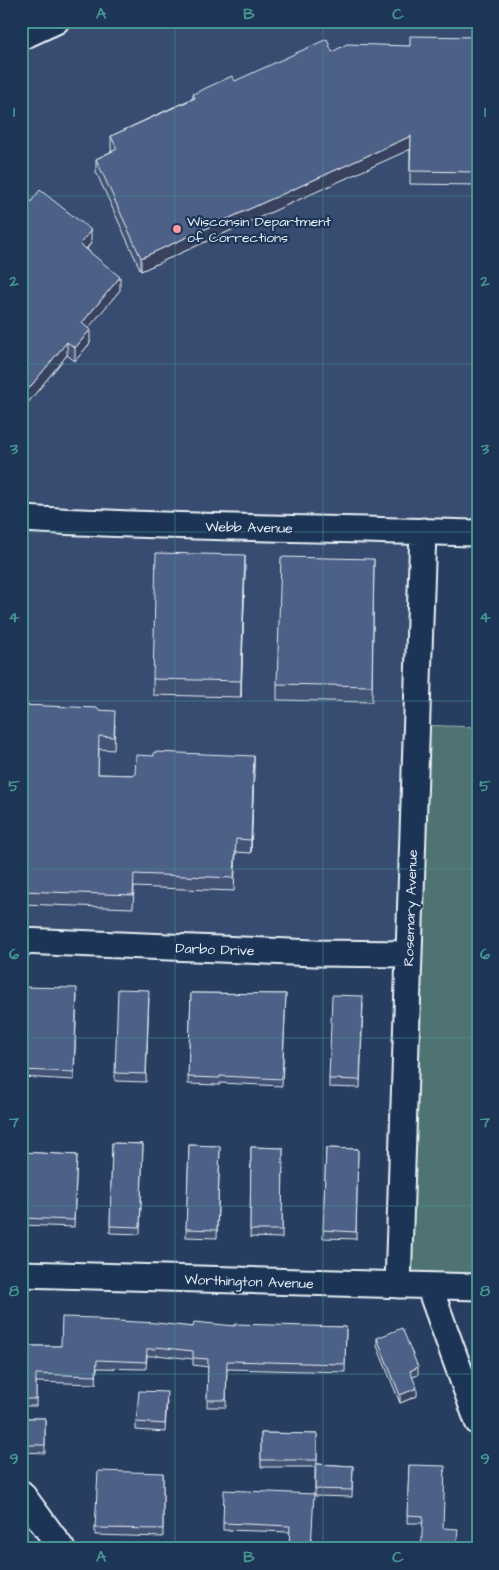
<svg xmlns="http://www.w3.org/2000/svg" width="499" height="1570" viewBox="0 0 499 1570" font-family="'Architects Daughter',sans-serif">
<rect width="100%" height="100%" fill="#273e61"/>
<filter id="ink" filterUnits="userSpaceOnUse"><feTurbulence type="fractalNoise" baseFrequency=".02" numOctaves="2"/><feDisplacementMap in="SourceGraphic" scale="10" xChannelSelector="R" yChannelSelector="G"/><feConvolveMatrix kernelMatrix="1 2 1 2 8 2 1 2 1" color-interpolation-filters="sRGB"/></filter>
<g filter="url(#ink)">
<!-- built -->
<path fill="#374b6f" d="M56,21h422v512l-55,-2 -14,423 -388,-13v-904z"/>
<!-- green -->
<path fill="#507373" stroke="#9cb2b6" d="M416,725l62,2v560l-80,-2z"/>
<g fill="none" stroke-linecap="round" stroke-linejoin="round">
<defs>
<path id="street" d="M21,37l35,-16
M21,519c152,9 305,9 457,14
M21,941l294,12 94,1
M21,1274l457,13
M398,1285l25,-754
M429,1286l49,136
M21,1493l41,56"/>
</defs>
<!-- street casing -->
<use href="#street" stroke="#e8f1f8" stroke-width="29"/>
<!-- street -->
<use href="#street" stroke="#1d3557" stroke-width="25"/>
</g>
<!-- wall -->
<path fill="#435374" stroke="#e8f1f8" d="M478,37v148l-68,-1v-35l-269,122 -45,-99v-13l16,-8 -1,-2v-13l82,-38v-4l139,-42 78,-6z
M21,196l9,7 61,40 -4,6 33,41 -32,38 2,15 -15,18 -8,-6 -46,56z
M374,559l-2,143 -95,-2v-16z
M245,571l-4,126 -88,-2v-16z
M476,632h2v50h-3z
M21,705l77,5 17,14 -1,26 -15,-1 -1,25 37,1 119,-6 -3,84 -15,-1 -2,39 -100,-4 -1,21 -112,-4z
M21,987l56,8 -3,85 -53,-3z
M191,993l95,1 -4,92 -62,-3v2l-32,-1z
M149,998l-3,84 -31,-1v-8z
M363,1004l-3,84 -31,-1v-8z
M112,1143l31,1 -3,90 -30,-1z
M189,1145l31,1 -3,92 -31,-1z
M251,1147l32,1 -1,90 -32,-1z
M326,1148l32,1 -2,90 -33,-1z
M21,1152l56,3 -3,72 -53,-2z
M98,1320l95,7 42,-1 111,1 -1,45 -118,-3 -1,38h-19l1,-40 -15,-2v-6l-37,-4v1h-9l-1,13 -49,-1 -1,16 -60,-2v24h-15v-60h40z
M377,1338l41,37 -6,2 5,19 -17,7 -23,-57z
M167,1400l-2,32 -29,-2v-8z
M22,1418h23v35l-23,-1z
M261,1433l56,1v30l36,2 -1,31 -37,-1v-29h-54z
M409,1465l34,63 15,8 -36,-13h-15z
M163,1473v64l-68,-2v-7z
M314,1494l-24,38 -67,-2v-7z"/>
<!-- shaded-wall -->
<path fill="#37435e" stroke="#e8f1f8" d="M411,136v13l-270,122v-13z
M91,230v13l-11,13v-12z
M120,277v13l-38,46v-13z
M90,330v13l-15,18v-13z
M67,342v13l-46,56v-13z
M245,555v16l-4,126v-16z
M254,756v13l-3,84v-13z
M418,1367v8l-8,3v-7z
M417,1388v8l-17,7v-8z"/>
<!-- building -->
<path fill="#4e6087" stroke="#e8f1f8" d="M410,36l68,1v135l-68,-1 1,-35 -270,122 -45,-99 21,-10 -6,-13 84,-38 -2,-4 39,-18 3,5 92,-42 5,13 15,-8 63,2z
M40,190l51,40 -11,14 40,33 -38,46 8,7 -15,18 -8,-6 -46,56v-202l9,7z
M156,553l89,2 -4,126 -88,-2z
M281,557l93,2 -2,127 -95,-2z
M476,632h2v42h-3z
M21,705l77,3v2l17,1 -1,26 -15,-1 -1,38 37,1 1,-20 18,1v-4l100,4 -3,84 -15,-1 -2,39 -100,-4 -1,21 -112,-4z
M21,987l56,1 -3,84 -53,-2z
M118,989l31,1 -3,84 -31,-1z
M191,993l95,1 -4,85 -62,-3v2l-32,-1z
M332,995l31,1 -3,84 -31,-1z
M112,1143l31,1 -3,83 -30,-1z
M189,1145l31,1 -3,84 -31,-1z
M251,1147l32,1 -1,82h-32z
M326,1148l32,1 -2,83 -33,-2z
M21,1152l56,3 -3,65 -53,-2z
M62,1317l36,1v2l59,3 36,4 1,-5 41,4v-2l111,3 -1,37 -118,-3 -1,39h-19l1,-41 -15,-1v-7l-37,-4v2h-9l-1,13 -49,-2 -1,16 -60,-2v25h-15v-53h40z
M402,1328l16,39 -8,4 7,17 -17,7 -23,-57z
M139,1391l28,1 -2,32 -29,-2z
M22,1418h23v27h-23z
M261,1433l56,1v26h-56z
M316,1464l37,2 -1,24 -37,-1z
M409,1465l36,1 -2,62 15,1 -2,20h-35l2,-33 -16,-1z
M98,1471l65,2v56l-68,-1z
M224,1490l90,4 -3,55h-22l1,-23 -67,-3z"/>
</g>
<!-- grid -->
<path fill="none" stroke="#459590" stroke-width="1" stroke-opacity="0.55" d="M175,21v1528M323,21v1528M21,196h457M21,364h457M21,532h457M21,701h457M21,869h457M21,1038h457M21,1206h457M21,1374h457"/>
<!-- markers -->
<circle fill="#ff9aa2" stroke="#1d3557" stroke-width="2" cx="177" cy="229" r="5"/>
<g text-anchor="middle" stroke-width="4.5" stroke-linejoin="round" paint-order="stroke">
<!-- poi labels -->
<g font-size="14" fill="#e8f1f8" stroke="#1d3557" text-anchor="start">
<text x="187" y="226">Wisconsin Department<tspan x="187" dy="16">of Corrections</tspan></text>
</g>
<!-- street labels -->
<g font-size="14" fill="#e8f1f8" stroke="#1d3557">
<text transform="translate(249 527) rotate(1)" y="5">Webb Avenue</text>
<text transform="translate(410 908) rotate(-88)" y="5">Rosemary Avenue</text>
<text transform="translate(215 949) rotate(2)" y="5">Darbo Drive</text>
<text transform="translate(249 1281) rotate(2)" y="5">Worthington Avenue</text>
</g>
</g>
<!-- margin -->
<rect width="499" height="1570" fill="none" stroke="#1d3557" stroke-width="55"/>
<rect x="28" y="28" width="444" height="1514" fill="none" stroke="#459590" stroke-width="2"/>
<g font-size="16" text-anchor="middle" font-weight="bold" fill="#459590">
<text x="101" y="19">A</text>
<text x="249" y="19">B</text>
<text x="398" y="19">C</text>
<text x="14" y="117">1</text>
<text x="485" y="117">1</text>
<text x="14" y="286">2</text>
<text x="485" y="286">2</text>
<text x="14" y="454">3</text>
<text x="485" y="454">3</text>
<text x="14" y="622">4</text>
<text x="485" y="622">4</text>
<text x="14" y="791">5</text>
<text x="485" y="791">5</text>
<text x="14" y="959">6</text>
<text x="485" y="959">6</text>
<text x="14" y="1127">7</text>
<text x="485" y="1127">7</text>
<text x="14" y="1296">8</text>
<text x="485" y="1296">8</text>
<text x="14" y="1464">9</text>
<text x="485" y="1464">9</text>
<text x="101" y="1562">A</text>
<text x="249" y="1562">B</text>
<text x="398" y="1562">C</text>
</g>
</svg>
